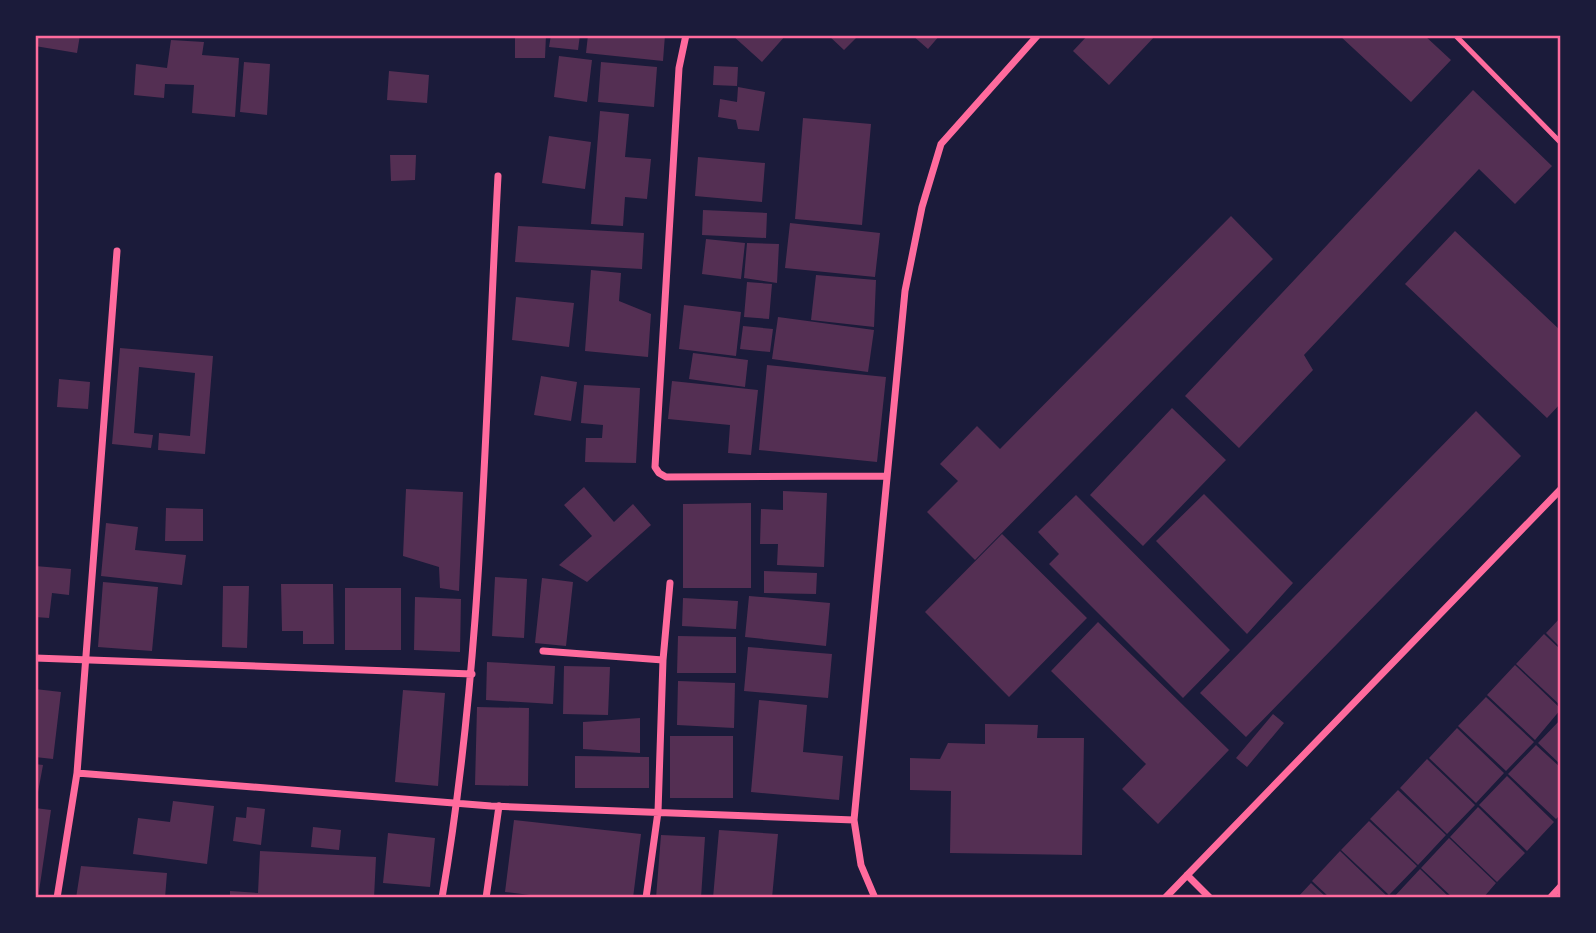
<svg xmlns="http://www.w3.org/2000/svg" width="1596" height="933" viewBox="0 0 1596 933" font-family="'Open Sans',sans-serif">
<rect width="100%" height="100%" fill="#1b1b3a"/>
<!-- building -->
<path fill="#542f53" d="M35,35h45l-3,18 -42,-7z
M515,35h31l-1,23h-30z
M551,35h29l-2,15 -29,-3z
M588,35h77l-2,26 -77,-8z
M732,35h54l-24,27z
M828,35h31l-15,15z
M912,35h28l-12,14z
M1088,35h68l-47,50 -36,-34z
M1339,35h85l27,25 -40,42z
M171,40l33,2 -2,13 37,3 -4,59 -43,-4 2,-28 -29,-1 -1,14 -30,-3 2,-31 31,4z
M559,56l33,4 -5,42 -33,-5z
M244,62l26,2 -3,51 -27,-3z
M601,62l56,5 -3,40 -56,-5z
M714,66l24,1 -1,19 -24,-1z
M389,71l40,4 -2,28 -40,-3z
M738,87l27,5 -6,39 -21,-2 -2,-9 -18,-3 2,-18 17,3z
M1473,90l79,76 -37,38 -36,-35 -175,186 9,15 -74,78 -54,-52z
M600,111l29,3 -4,43 26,2 -4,40 -22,-2 -2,29 -32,-2z
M803,118l68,6 -9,101 -67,-6z
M549,136l42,6 -6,47 -43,-6z
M390,155h26l-1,25 -24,1z
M698,157l67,6 -3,39 -67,-6z
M703,210l64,3 -1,25 -64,-3z
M1231,216l42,43 -298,301 -48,-48 31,-31 -18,-17 37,-38 23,23z
M790,223l90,10 -5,44 -90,-9z
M518,226l126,7 -2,36 -127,-7z
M1455,231l106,100v72l-14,15 -142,-134z
M706,239l39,4 -4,36 -39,-5z
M747,243l32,1 -2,39 -33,-5z
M591,270l30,3 -2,28 32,13 -3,43 -63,-6z
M816,275l60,5 -2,47 -63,-7z
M747,282l25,2 -3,35 -25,-2z
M516,297l58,6 -5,44 -57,-7z
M684,305l57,7 -5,44 -57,-7z
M778,317l96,13 -6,42 -96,-13z
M743,326l30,3 -3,23 -30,-3z
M120,348l93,8 -8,98 -47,-4 1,-17 31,3 5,-63 -56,-6 -5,66 19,2 -2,13 -39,-4z
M693,353l55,7 -3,27 -56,-8z
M767,365l119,12 -9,85 -118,-12z
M541,376l36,6 -6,39 -37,-6z
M59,379l31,3 -2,27 -31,-2z
M672,381l86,9 -7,65 -23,-2 2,-28 -62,-6z
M584,385l56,3 -4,75 -51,-1 1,-24h16l1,-13 -22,-2z
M1172,408l54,52 -83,86 -53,-51z
M1476,411l45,45 -275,281 -46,-44z
M584,487l30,35 19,-18 18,21 -64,57 -28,-17 33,-29 -28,-31z
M406,489l57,3 -4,99 -19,-3 -1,-21 -36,-11z
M783,491l44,2 -3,74 -47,-2 1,-21h-18l1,-35 22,1z
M1204,494l89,89 -46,51 -91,-93z
M1076,495l154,155 -47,48 -134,-134 10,-10 -21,-22z
M751,503v85h-68v-84z
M166,508l37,1v32h-38z
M106,523l32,4 -3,23 51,5 -4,30 -81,-9z
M1002,534l85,84 -78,79 -84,-85z
M35,566l36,3 -2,26 -17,-2 -3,25 -14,-1z
M764,571l53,2 -1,21 -52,-1z
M495,577l32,2 -3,59 -32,-2z
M542,578l31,4 -7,64 -31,-3z
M103,582l55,5 -6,64 -54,-4z
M281,584h52l1,60h-31v-13h-21z
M223,586h26l-2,62 -25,-1z
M345,588h56v62h-56z
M749,596l81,7 -4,43 -81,-9z
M415,597l46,2 -1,53 -46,-2z
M683,598l55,3 -2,28 -54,-3z
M1561,617v31l-15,-15z
M1098,622l131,128 -71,74 -36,-35 24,-25 -95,-93z
M1544,634l17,16v56l-45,-42z
M678,636l58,1v36h-59z
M748,647l84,7 -4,44 -84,-7z
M487,662l68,4 -2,38 -67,-4z
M1515,665l46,44 -26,31 -48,-45z
M564,666l46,1 -2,48 -45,-1z
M678,681l57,2 -1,45 -57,-3z
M35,689l26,3 -8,67 -18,-2z
M403,690l42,3 -7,93 -43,-4z
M1486,697l48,45 -28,29 -48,-45z
M759,700l48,5 -4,47 40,4 -4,44 -88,-8z
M477,707l52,1 -1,78 -53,-1z
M1273,714l11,9 -37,44 -11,-9z
M640,718v35l-57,-4v-27z
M1561,719v46l-23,-22z
M985,724l53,1 -1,13h47l-2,117 -132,-2 1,-62 -41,-1v-32l30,1 8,-16 37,1z
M1457,728l47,45 -28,30 -47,-45z
M670,736h63v62h-63z
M1536,745l25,23v46l-5,5 -48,-45z
M575,756l74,1v31h-74z
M1427,759l48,46 -28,29 -47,-46z
M35,764l8,1 -7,38h-1z
M1507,776l47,46 -27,29 -48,-46z
M1398,790l48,45 -28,30 -48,-46z
M173,801l41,5 -7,58 -74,-10 5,-36 32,4z
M247,807l18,2 -4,36 -28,-4 3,-24 10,1z
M1478,807l47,46 -28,29 -47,-45z
M35,808l16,2 -13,88h-3z
M514,820l127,14 -8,64h-79l-49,-6z
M1369,821l48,45 -28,29 -48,-45z
M313,827l28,3 -2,20 -28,-3z
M719,830l59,4 -6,64h-59z
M388,833l47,5 -5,49 -47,-4z
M661,835l44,2 -4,61h-45z
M1449,838l47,45 -13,15h-30l-32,-30z
M260,851l116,6 -2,41h-144v-7l28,2z
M1340,851l49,47h-59l-18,-17z
M81,866l86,7 -2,25h-89z
M1420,869l30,29h-57z
M1311,883l16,15h-30z"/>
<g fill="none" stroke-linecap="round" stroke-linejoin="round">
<!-- service -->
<path stroke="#ff6b9d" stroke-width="5" d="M1455,35l106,108"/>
<!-- minor -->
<path stroke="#ff6b9d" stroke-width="7" d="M686,35l-7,33 -24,399 4,6 7,4 220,-1
M543,651l120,9
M35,658l437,16
M77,773l414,33 363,14
M1187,875l23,23
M57,898l20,-125 40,-522
M442,898c41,-238 43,-482 56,-722
M486,898l13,-92
M646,898l12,-86 5,-152 7,-77
M875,898l-14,-33 -7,-45 51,-529 17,-84 19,-63 97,-109
M1165,898l396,-409
M1550,898l11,-12"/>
</g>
<!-- border -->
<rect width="1596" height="933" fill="none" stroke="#1b1b3a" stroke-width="74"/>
<rect x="37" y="37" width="1522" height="859" fill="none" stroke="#ff6b9d" stroke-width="2.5"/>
</svg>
